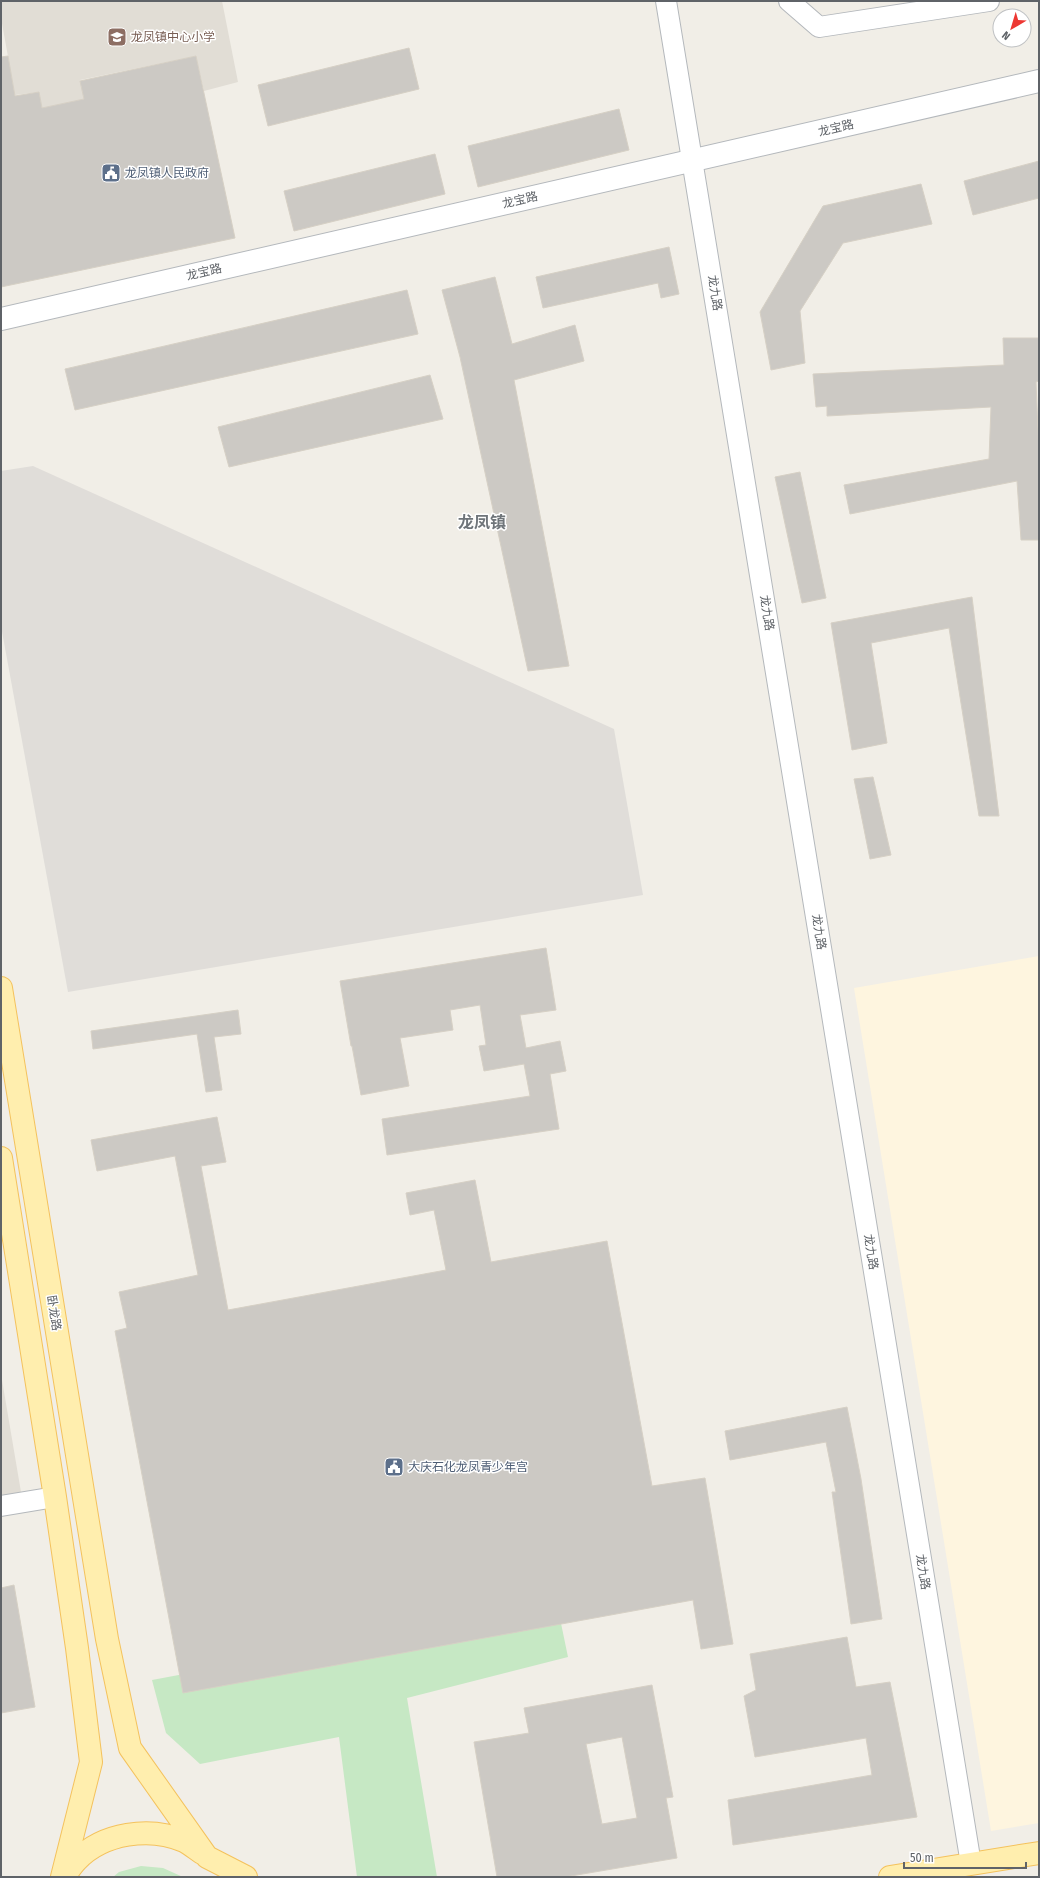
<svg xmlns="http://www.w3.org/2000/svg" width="1040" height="1878" viewBox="0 0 1040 1878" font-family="'Fira Sans Condensed','Noto Sans SC',sans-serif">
<rect width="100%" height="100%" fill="#f1eee7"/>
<!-- commercial -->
<path fill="#fef5df" d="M1039,956v867l-48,8 -137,-843z"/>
<!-- industrial -->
<path fill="#e0ddd9" d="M33,466l581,263 29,166 -575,97 -67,-366v-155z"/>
<!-- education -->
<path fill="#e1ddd5" d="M1,1h221l16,81 -34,9 -8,-35 -116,24 4,19 -42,9 -3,-16 -24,3 -14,-77z
M1,1374l21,124 -21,3z"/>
<!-- green -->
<path fill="#c6e8c4" d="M557,1604l11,53 -161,41 30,179h-80l-18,-140 -139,27 -34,-31 -14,-53z
M141,1866l22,2 20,9h-70l6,-5z"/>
<!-- building -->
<path fill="#ccc9c4" stroke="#d6d0c5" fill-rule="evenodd" d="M409,48l10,41 -151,37 -10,-41z
M8,56l7,40 24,-4 3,16 42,-9 -4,-18 116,-25 39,182 -234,49v-230z
M619,109l10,41 -151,37 -10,-41z
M435,154l10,40 -151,37 -10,-40z
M1039,161v37l-66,17 -9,-34z
M921,184l11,40 -89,19 -43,68 5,52 -34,7 -11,-58 63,-106z
M669,247l10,47 -18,4 -3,-15 -115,25 -7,-31z
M495,277l17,67 63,-19 9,36 -70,19 55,286 -41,5 -68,-314 -18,-67z
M407,290l11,44 -343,76 -10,-41z
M1003,338h36v43l-3,1 3,72v86h-18l-4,-59 -167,33 -6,-29 145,-26 2,-52 -164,9v-10l-11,1 -3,-33 191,-9z
M430,375l13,44 -214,48 -11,-40z
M800,472l26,126 -24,5 -27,-126z
M972,597l27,219h-20l-30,-188 -78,15 16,100 -35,7 -21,-127z
M873,777l18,78 -21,4 -16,-80z
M546,948l10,62 -36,5 6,33 34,-7 6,30 -16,3 9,55 -172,26 -5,-36 148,-23 -6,-32 -40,7 -5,-25 7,-1 -6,-40 -30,5 3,20 -53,8 9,48 -48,9 -9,-49h-1l-11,-65z
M238,1010l3,24 -27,3 8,53 -16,2 -9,-58 -104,15 -2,-18z
M217,1117l9,45 -25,4 27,144 218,-40 -12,-60 -24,5 -4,-22 69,-13 16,82 116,-21 45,245 53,-8 28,166 -32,5 -8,-49 -510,93 -68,-362 12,-3 -8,-36 79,-17 -23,-119 -78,15 -6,-31z
M847,1407l14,72 21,140 -31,5 -19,-132h4l-10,-50 -96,18 -5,-29z
M14,1585l21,122 -34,6v-125z
M847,1637l9,50 34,-5 27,135 -184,28 -5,-45 144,-25 -6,-37 -111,19 -11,-61 12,-6 -6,-36z
M652,1685l21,112 -7,1 11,60 -112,19h-68l-23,-135 55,-9 -5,-25zM622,1737l15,81 -35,6 -16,-80z"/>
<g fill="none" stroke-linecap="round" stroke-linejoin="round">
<defs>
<path id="minor" d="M666,1l305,1863
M789,1l30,26 170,-26
M1,1506l54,-9"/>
<path id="tertiary" d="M1,319l1038,-238"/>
<path id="primary" d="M1,988l106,651 23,109 77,109 39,20
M1,1158l54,339 22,151 14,114 -29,115
M64,1877c4,-6 8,-12 13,-17 26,-27 73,-34 107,-19 6,3 12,8 18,12
M890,1877l149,-24"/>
</defs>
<!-- minor casing -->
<use href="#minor" stroke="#b4b8bc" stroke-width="22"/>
<!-- tertiary casing -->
<use href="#tertiary" stroke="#b4b8bc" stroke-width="24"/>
<!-- primary casing -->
<use href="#primary" stroke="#f4c25d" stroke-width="24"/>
<!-- minor -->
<use href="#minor" stroke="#fff" stroke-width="20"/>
<!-- tertiary -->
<use href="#tertiary" stroke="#fff" stroke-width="22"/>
<!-- primary -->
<use href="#primary" stroke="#ffeeae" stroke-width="22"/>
</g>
<!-- icons -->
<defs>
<symbol id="school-square" viewBox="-11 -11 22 22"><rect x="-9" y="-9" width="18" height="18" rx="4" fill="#8d6e63" stroke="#fff"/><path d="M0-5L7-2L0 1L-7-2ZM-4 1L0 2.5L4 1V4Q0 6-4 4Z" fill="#fff"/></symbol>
<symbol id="civic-square" viewBox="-11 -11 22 22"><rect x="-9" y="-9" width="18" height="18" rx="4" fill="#5c6f8a" stroke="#fff"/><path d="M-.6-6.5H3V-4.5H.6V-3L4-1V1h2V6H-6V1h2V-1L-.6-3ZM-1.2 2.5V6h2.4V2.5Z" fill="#fff"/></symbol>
</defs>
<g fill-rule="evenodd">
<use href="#school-square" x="106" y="26" width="22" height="22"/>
<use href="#civic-square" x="100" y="162" width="22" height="22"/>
<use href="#civic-square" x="383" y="1456" width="22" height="22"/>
</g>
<g text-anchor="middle" stroke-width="3" stroke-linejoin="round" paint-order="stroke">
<!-- education labels -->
<g font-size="12" fill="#785e54" stroke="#fff" text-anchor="start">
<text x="131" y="41">龙凤镇中心小学</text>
</g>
<!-- street labels -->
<g font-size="12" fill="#5f6368" stroke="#fff">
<text transform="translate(836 128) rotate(-13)" y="4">龙宝路</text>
<text transform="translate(520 200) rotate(-13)" y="4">龙宝路</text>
<text transform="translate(204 272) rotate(-13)" y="4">龙宝路</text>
<text transform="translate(715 293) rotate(81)" y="4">龙九路</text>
<text transform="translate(767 613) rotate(81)" y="4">龙九路</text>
<text transform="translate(819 932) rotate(81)" y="4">龙九路</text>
<text transform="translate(871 1252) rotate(81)" y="4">龙九路</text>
<text transform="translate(54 1313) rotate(81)" y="4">卧龙路</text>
<text transform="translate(923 1572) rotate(81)" y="4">龙九路</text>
</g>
<!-- service labels -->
<g font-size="12" fill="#4e5e75" stroke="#fff" text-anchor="start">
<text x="125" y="177">龙凤镇人民政府</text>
<text x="408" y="1471">大庆石化龙凤青少年宫</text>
</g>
<!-- district labels -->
<g font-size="16" font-weight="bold" fill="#6f757a" stroke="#fff">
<text x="482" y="528">龙凤镇</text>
</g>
</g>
<!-- border -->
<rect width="1040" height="1878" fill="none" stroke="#5f6368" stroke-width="4"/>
<!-- north arrow -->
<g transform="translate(1012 28) rotate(218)"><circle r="19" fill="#ffffff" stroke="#bfc1c3"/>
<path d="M0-3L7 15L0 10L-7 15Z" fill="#ed3732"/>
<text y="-6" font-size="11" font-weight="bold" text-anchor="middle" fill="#5f6368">N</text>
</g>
<!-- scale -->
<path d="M904 1862v6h122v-6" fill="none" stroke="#5f6368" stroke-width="2"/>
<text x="910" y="1862" font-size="12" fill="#5f6368" stroke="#ffffff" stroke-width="3" paint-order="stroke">50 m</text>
</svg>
